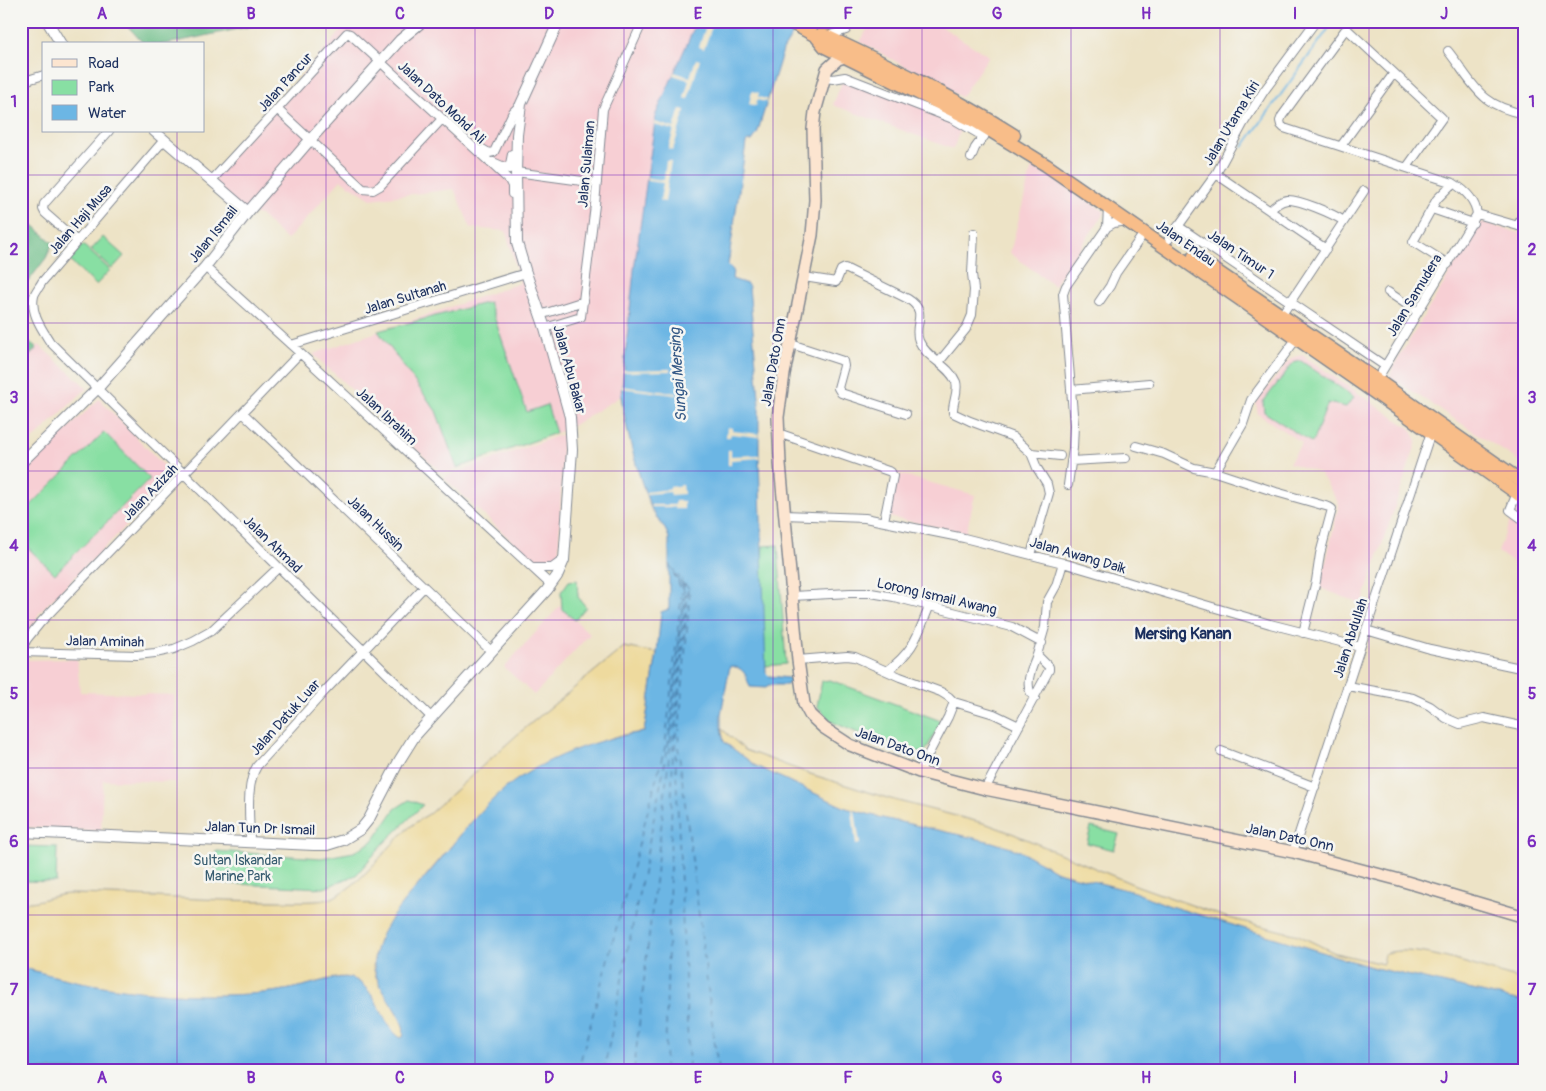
<svg xmlns="http://www.w3.org/2000/svg" width="1546" height="1091" viewBox="0 0 1546 1091" font-family="Pangolin,sans-serif">
<rect width="100%" height="100%" fill="#f6f6f2"/>
<filter id="ink" filterUnits="userSpaceOnUse"><feTurbulence type="fractalNoise" baseFrequency=".02" numOctaves="2"/><feDisplacementMap in="SourceGraphic" scale="10" xChannelSelector="R" yChannelSelector="G"/><feConvolveMatrix kernelMatrix="1 2 1 2 8 2 1 2 1" color-interpolation-filters="sRGB"/></filter>
<filter id="wash" filterUnits="userSpaceOnUse"><feTurbulence type="fractalNoise" baseFrequency=".0096" numOctaves="4" result="noise"/><feDisplacementMap in="SourceGraphic" scale="20" xChannelSelector="R" yChannelSelector="G"/><feGaussianBlur stdDeviation="1.12" result="paint"/><feColorMatrix in="noise" values="0 0 0 0 0 0 0 0 0 0 0 0 0 0 0 0 0 1.4 0 .05"/><feComposite in="paint" operator="in"/></filter>
<g filter="url(#wash)">
<rect width="100%" height="100%" fill="#ede3c6"/>
<!-- built -->
<path fill="#f7cfd4" d="M350,21h347l-41,93 -22,156 -13,126 -56,34 -122,44 -130,-120 207,-71 -14,-52 -35,-3 -17,-39 -83,10 -30,-19 -54,60 -27,-25 -23,-6 -31,-25z
M872,21h60l57,35 -28,41 -101,-55z
M845,74l118,48 -10,27 -120,-44z
M1033,163l72,49 -51,74 -44,-33z
M1481,222l44,13v230l-135,-88 3,-10z
M39,345l48,43 -66,63v-86z
M1302,355l109,74 6,12 -55,163 -42,-16 19,-84 -19,-31 -31,-10 13,-20 -44,-29 -2,-11 35,-45z
M99,399l76,78 -136,136 -4,10 -14,14v-164z
M563,434l-4,118 -2,5 -5,6 -9,-1 -11,-2 -89,-83z
M899,474l76,21 -9,38 -78,-16z
M1516,505l9,6v60l-27,-19z
M560,606l30,28 -56,61 -30,-28z
M77,659l3,33 94,3 2,87 -73,-2 -2,51 -80,-4v-167z"/>
<!-- green -->
<path fill="#88dfa3" stroke="#528780" d="M103,237l21,19 -12,13 -21,-19z
M83,245l27,25 -14,15 -27,-25z
M489,302l38,110 20,-7 9,28 -99,35 -21,-57 -58,-80z
M1301,361l53,36 -8,10 -18,-4 -16,40 -48,-31 -1,-10 30,-39z
M104,432l46,47 -95,95 -34,-33v-26z
M778,545l8,119 -21,2 -3,-105 1,-15z
M577,580l1,17 8,10 -11,13 -13,-11 -1,-17 8,-11z
M830,680l111,41 -17,33 -66,-21 -28,-12 -13,-15 5,-25z
M409,800l14,5 -40,39 -27,31 -32,13 -110,-5 2,-32 105,7 33,-6 19,-11 22,-32z
M1091,827l28,7 -5,16 -27,-7z
M21,846l36,1 -1,35 -35,-1z"/>
<!-- forest -->
<path fill="#6ebe89" stroke="#447674" d="M123,21h141l-7,4 -91,19h-22z
M21,178l7,16 -4,23 29,26 -7,15 -25,33z
M21,328l4,10 12,10 -16,17z"/>
<!-- sand -->
<path fill="#eeda9e" stroke="#84847e" d="M624,647l33,6 -13,79 -23,3 -34,11 -61,28 -51,44 -74,87 -13,19 -9,17 -4,12 -2,14 3,10 26,45 2,9 -1,6 -2,1c-18,-9 -24,-52 -50,-60 -13,-4 -38,6 -52,9 -12,3 -25,5 -37,6 -78,7 -166,-3 -241,-26v-65c17,2 32,-8 49,-8 69,1 139,7 209,7 13,0 42,2 53,-3 40,-19 59,-64 97,-84l89,-80z
M721,728l24,22 65,24 84,26 93,24 27,10 121,51 90,32 73,18 37,18 48,11 1,-10c30,-13 107,19 141,26v22l-154,-35 -201,-61 -36,-14 -77,-20 -37,-21 -28,-9 -110,-24 -36,-10 -90,-42 -32,-24z"/>
<!-- water -->
<path fill="#6cb6e4" stroke="#4472a1" d="M697,21h104l-18,29 -26,84 -5,7h-4l-2,2 -18,122 5,5 -1,9 15,5 2,3 10,110v61l7,215 3,3 20,2 4,3 -6,4h-19l-2,3 -16,-1c-5,-13 -5,-19 -20,-21l-9,48v14l3,14 32,24 90,42 36,10 110,24 28,9 37,21 77,20 36,14 201,61 154,35v68h-1504v-103c75,23 163,33 241,26 12,-1 25,-3 37,-6 14,-3 38,-12 52,-9 26,8 32,51 50,60l2,-1c7,-21 -36,-51 -28,-83 7,-32 34,-58 54,-81 25,-29 49,-63 79,-87 37,-28 90,-48 136,-54l13,-79 4,-41 8,-3v-71c-4,-13 -13,-19 -18,-30 -14,-35 -24,-74 -30,-112l13,-126 22,-156z"/>
<!-- pier -->
<path fill="#ede3c6" d="M709,21h5l-10,28 -5,-2 6,-18 -10,-3 1,-4 11,4z
M696,59l4,1 -12,39 -4,-1 5,-18 -16,-5 1,-3 16,5z
M752,91l7,2 -1,4 9,2v3l-10,-2 -1,6 -7,-2z
M680,109l5,1 -12,40 -5,-1 6,-19 -20,-5 1,-3 19,6z
M666,161h5l-6,41 -5,-1 3,-18 -16,-2v-3l17,2z
M670,369v2l-47,1v-2z
M621,386l55,7v2l-55,-7z
M727,427l5,1v3l27,3v3l-28,-3 -1,3h-4z
M728,450h3v6l28,-1v3l-28,2v5h-3z
M683,485l1,9 -13,1 -1,-3 -24,2v-2l24,-3v-2z
M675,501h9v8h-9l-1,-2h-23v-2h24z
M852,810l3,1 5,33 -4,1z"/>
<g fill="none" stroke-linecap="round" stroke-linejoin="round">
<!-- stream -->
<path stroke="#6cb6e4" stroke-width="2" d="M1243,147l91,-126"/>
<!-- ferry -->
<path stroke="#335886" stroke-width="1" stroke-dasharray="6 5" stroke-linecap="butt" d="M671,567l19,23 -12,156 40,324
M681,581l7,9 -13,156 14,324
M578,1070l87,-323 17,-156 -13,-27
M604,1070l64,-323 16,-156 -6,-11
M634,1070l36,-322 15,-157 -12,-20
M665,1070l8,-325 14,-155 -8,-11"/>
</g>
</g>
<g filter="url(#ink)">
<g fill="none" stroke-linecap="round" stroke-linejoin="round">
<defs>
<path id="minor" d="M827,36l19,-6 6,-9
M1448,51c26,33 31,55 77,63
M824,78l9,1 12,-2 108,42 31,18
M21,82l23,-7
M277,109l86,80 10,1 7,-4 62,-67
M164,140l-122,142c-2,4 -7,10 -8,14 -4,17 8,33 16,46l381,375
M1341,146l53,-73
M479,147l10,6 5,-1 19,-40 8,-8
M971,158l4,-10 11,-15
M493,162l16,7 3,-15
M1407,167l35,-49 -94,-88h-3l-63,86 -2,5 1,4 3,3 169,55c12,7 22,16 24,31
M516,172l81,11
M1216,174l110,75
M212,180l135,-147 3,1 159,146 3,6v8
M1108,208l-1,19 7,-4 14,-2
M1432,209l41,14
M1270,211c4,-5 10,-10 17,-11 12,-1 46,14 57,21
M1477,214l48,14
M1178,226l207,140
M1518,226l7,-18
M1169,239l47,-65 27,-50 21,-33 52,-70
M77,241l-32,-28 -2,-4 1,-5 65,-73
M1448,264l-35,-22 24,-43 16,-16
M205,267l95,86 251,232
M804,277l32,5 5,-12 4,-2 63,31c22,14 4,25 11,42 7,17 30,24 37,41 3,10 -4,21 -3,31l17,8 43,16 18,16 6,15 10,16 2,9 -18,62
M1388,292l30,20
M1099,302l11,-16 6,-13 28,-40
M540,315l44,-14
M1281,316l83,-125
M545,328l36,-11 14,-112 8,-96 40,-88
M791,344l52,17 1,5 -6,22 3,5 65,21
M291,345l235,-72
M939,362l27,-33 6,-14 2,-25 -2,-16 2,-41
M1375,383l102,-169
M1071,390l78,-7
M243,413l248,238
M778,433l113,39 2,4 -9,45
M1136,446l28,8 30,14 21,4 61,20 53,15 3,2 -12,45 -4,27 -13,52
M1031,453l29,3
M1071,461l55,-3
M1215,472l28,-48 8,-24 46,-62
M1068,485l5,-37 1,-23 -11,-131 3,-8 41,-59
M1517,493l-7,17 15,11
M784,515l81,3 99,20 99,25 207,61 90,23
M533,568h19l11,-8
M792,596l58,-3h21l23,4 118,30 30,16
M1366,630l64,19 95,20
M21,650l6,-11 13,-16 260,-270
M21,652l116,3 18,-2 19,-4 19,-8 18,-10 68,-64
M798,660l49,-4 8,1 45,20 41,15 8,5 5,5
M887,671c28,-21 30,-35 43,-66
M1348,686l65,12 17,8 16,12 14,6 24,-6 41,9
M1035,698c-13,-10 -3,-31 2,-43
M954,702l40,12 25,12
M1221,751l94,36
M919,772l29,-55 6,-15
M985,789l64,-119v-3l-12,-12 8,-28 2,-25 9,-16 7,-23
M250,842c0,-22 -5,-57 7,-76l67,-74 100,-105
M1293,852l138,-420"/>
<path id="tertiary" d="M47,21l14,23
M154,131l94,81
M21,463l76,-74 108,-122 43,-55 62,-72 90,-100 23,-19
M21,832l293,13h13l16,-5 18,-11 8,-10 30,-58 15,-24 133,-147 10,-14 7,-16 8,-110 -2,-33 -25,-89 -19,-55 -9,-30 -1,-71 1,-37 4,-31 38,-83"/>
<path id="secondary" d="M845,57l-7,2 -11,10 -12,43 -2,17 2,71 -3,35 -28,139 -6,43 2,47 18,196 6,44 6,11 14,13 26,17 69,27 66,17 308,63 107,28 125,37"/>
<path id="trunk" d="M788,21l28,15 9,11 151,75 70,43 325,225 154,109
M816,36h10c64,30 128,61 188,99
M1194,256l183,124 148,104"/>
</defs>
<!-- minor casing -->
<use href="#minor" stroke="#848992" stroke-width="10"/>
<!-- tertiary casing -->
<use href="#tertiary" stroke="#848992" stroke-width="12"/>
<!-- secondary casing -->
<use href="#secondary" stroke="#848992" stroke-width="14"/>
<!-- trunk casing -->
<use href="#trunk" stroke="#848992" stroke-width="15"/>
<!-- minor -->
<use href="#minor" stroke="#fff" stroke-width="8"/>
<!-- tertiary -->
<use href="#tertiary" stroke="#fff" stroke-width="10"/>
<!-- secondary -->
<use href="#secondary" stroke="#fce5d0" stroke-width="11"/>
<!-- trunk -->
<use href="#trunk" stroke="#f8bd89" stroke-width="12"/>
</g>
</g>
<!-- grid -->
<path fill="none" stroke="#7b2cbf" stroke-width="1" stroke-opacity="0.55" d="M177,21v23M326,21v1049M475,21v1049M624,21v1049M773,21v1049M922,21v1049M1071,21v1049M1220,21v1049M1369,21v1049M177,131v939M21,175h1504M21,323h1504M21,471h1504M21,620h1504M21,768h1504M21,915h1504"/>
<g text-anchor="middle" stroke-width="5" stroke-linejoin="round" paint-order="stroke">
<!-- street labels -->
<g font-size="14" fill="#1b2f5e" stroke="#f6f6f2">
<text transform="translate(285 82) rotate(-48)" y="5">Jalan Pancur</text>
<text transform="translate(442 102) rotate(43)" y="5">Jalan Dato Mohd Ali</text>
<text transform="translate(1231 123) rotate(-59)" y="5">Jalan Utama Kiri</text>
<text transform="translate(586 164) rotate(-85)" y="5">Jalan Sulaiman</text>
<text transform="translate(80 219) rotate(-49)" y="5">Jalan Haji Musa</text>
<text transform="translate(213 234) rotate(-51)" y="5">Jalan Ismail</text>
<text transform="translate(1186 243) rotate(35)" y="5">Jalan Endau</text>
<text transform="translate(1241 254) rotate(34)" y="5">Jalan Timur 1</text>
<text transform="translate(1414 295) rotate(-59)" y="5">Jalan Samudera</text>
<text transform="translate(405 297) rotate(-17)" y="5">Jalan Sultanah</text>
<text transform="translate(773 362) rotate(-80)" y="5">Jalan Dato Onn</text>
<text transform="translate(570 369) rotate(75)" y="5">Jalan Abu Bakar</text>
<text transform="translate(387 416) rotate(43)" y="5">Jalan Ibrahim</text>
<text transform="translate(150 492) rotate(-46)" y="5">Jalan Azizah</text>
<text transform="translate(376 523) rotate(44)" y="5">Jalan Hussin</text>
<text transform="translate(273 544) rotate(44)" y="5">Jalan Ahmad</text>
<text transform="translate(1078 555) rotate(16)" y="5">Jalan Awang Daik</text>
<text transform="translate(937 596) rotate(13)" y="5">Lorong Ismail Awang</text>
<text transform="translate(1350 638) rotate(-72)" y="5">Jalan Abdullah</text>
<text transform="translate(105 641) rotate(1)" y="5">Jalan Aminah</text>
<text transform="translate(285 717) rotate(-48)" y="5">Jalan Datuk Luar</text>
<text transform="translate(898 746) rotate(20)" y="5">Jalan Dato Onn</text>
<text transform="translate(260 828) rotate(2)" y="5">Jalan Tun Dr Ismail</text>
<text transform="translate(1290 837) rotate(12)" y="5">Jalan Dato Onn</text>
</g>
<!-- park labels -->
<g font-size="14" fill="#365b6f" stroke="#f6f6f2">
<text x="238" y="865">Sultan Iskandar<tspan x="238" dy="16">Marine Park</tspan></text>
</g>
<!-- water labels -->
<g font-size="15" font-style="italic" fill="#335886" stroke="#f6f6f2">
<text transform="translate(678 375) rotate(-94)" y="5">Sungai Mersing</text>
</g>
<!-- quarter labels -->
<g font-size="16" font-weight="bold" fill="#1b2f5e" stroke="#f6f6f2">
<text x="1183" y="639">Mersing Kanan</text>
</g>
</g>
<!-- margin -->
<rect width="1546" height="1091" fill="none" stroke="#f6f6f2" stroke-width="55"/>
<!-- legend -->
<rect x="42" y="42" width="162" height="90" fill="#f6f6f2" stroke="#9ea6b7"/>
<rect x="52" y="59" width="25" height="8" fill="#fce5d0" stroke="#9ea6b7"/>
<text x="88" y="68" font-size="15" fill="#1b2f5e">Road</text>
<rect x="52" y="80" width="25" height="15" fill="#88dfa3" stroke="#9ea6b7"/>
<text x="88" y="92" font-size="15" fill="#1b2f5e">Park</text>
<rect x="52" y="105" width="25" height="15" fill="#6cb6e4" stroke="#9ea6b7"/>
<text x="88" y="118" font-size="15" fill="#1b2f5e">Water</text>
<rect x="28" y="28" width="1490" height="1036" fill="none" stroke="#7b2cbf" stroke-width="2"/>
<g font-size="16" text-anchor="middle" font-weight="bold" fill="#7b2cbf">
<text x="102" y="19">A</text>
<text x="251" y="19">B</text>
<text x="400" y="19">C</text>
<text x="549" y="19">D</text>
<text x="698" y="19">E</text>
<text x="848" y="19">F</text>
<text x="997" y="19">G</text>
<text x="1146" y="19">H</text>
<text x="1295" y="19">I</text>
<text x="1444" y="19">J</text>
<text x="14" y="107">1</text>
<text x="1532" y="107">1</text>
<text x="14" y="255">2</text>
<text x="1532" y="255">2</text>
<text x="14" y="403">3</text>
<text x="1532" y="403">3</text>
<text x="14" y="551">4</text>
<text x="1532" y="551">4</text>
<text x="14" y="699">5</text>
<text x="1532" y="699">5</text>
<text x="14" y="847">6</text>
<text x="1532" y="847">6</text>
<text x="14" y="995">7</text>
<text x="1532" y="995">7</text>
<text x="102" y="1083">A</text>
<text x="251" y="1083">B</text>
<text x="400" y="1083">C</text>
<text x="549" y="1083">D</text>
<text x="698" y="1083">E</text>
<text x="848" y="1083">F</text>
<text x="997" y="1083">G</text>
<text x="1146" y="1083">H</text>
<text x="1295" y="1083">I</text>
<text x="1444" y="1083">J</text>
</g>
</svg>
